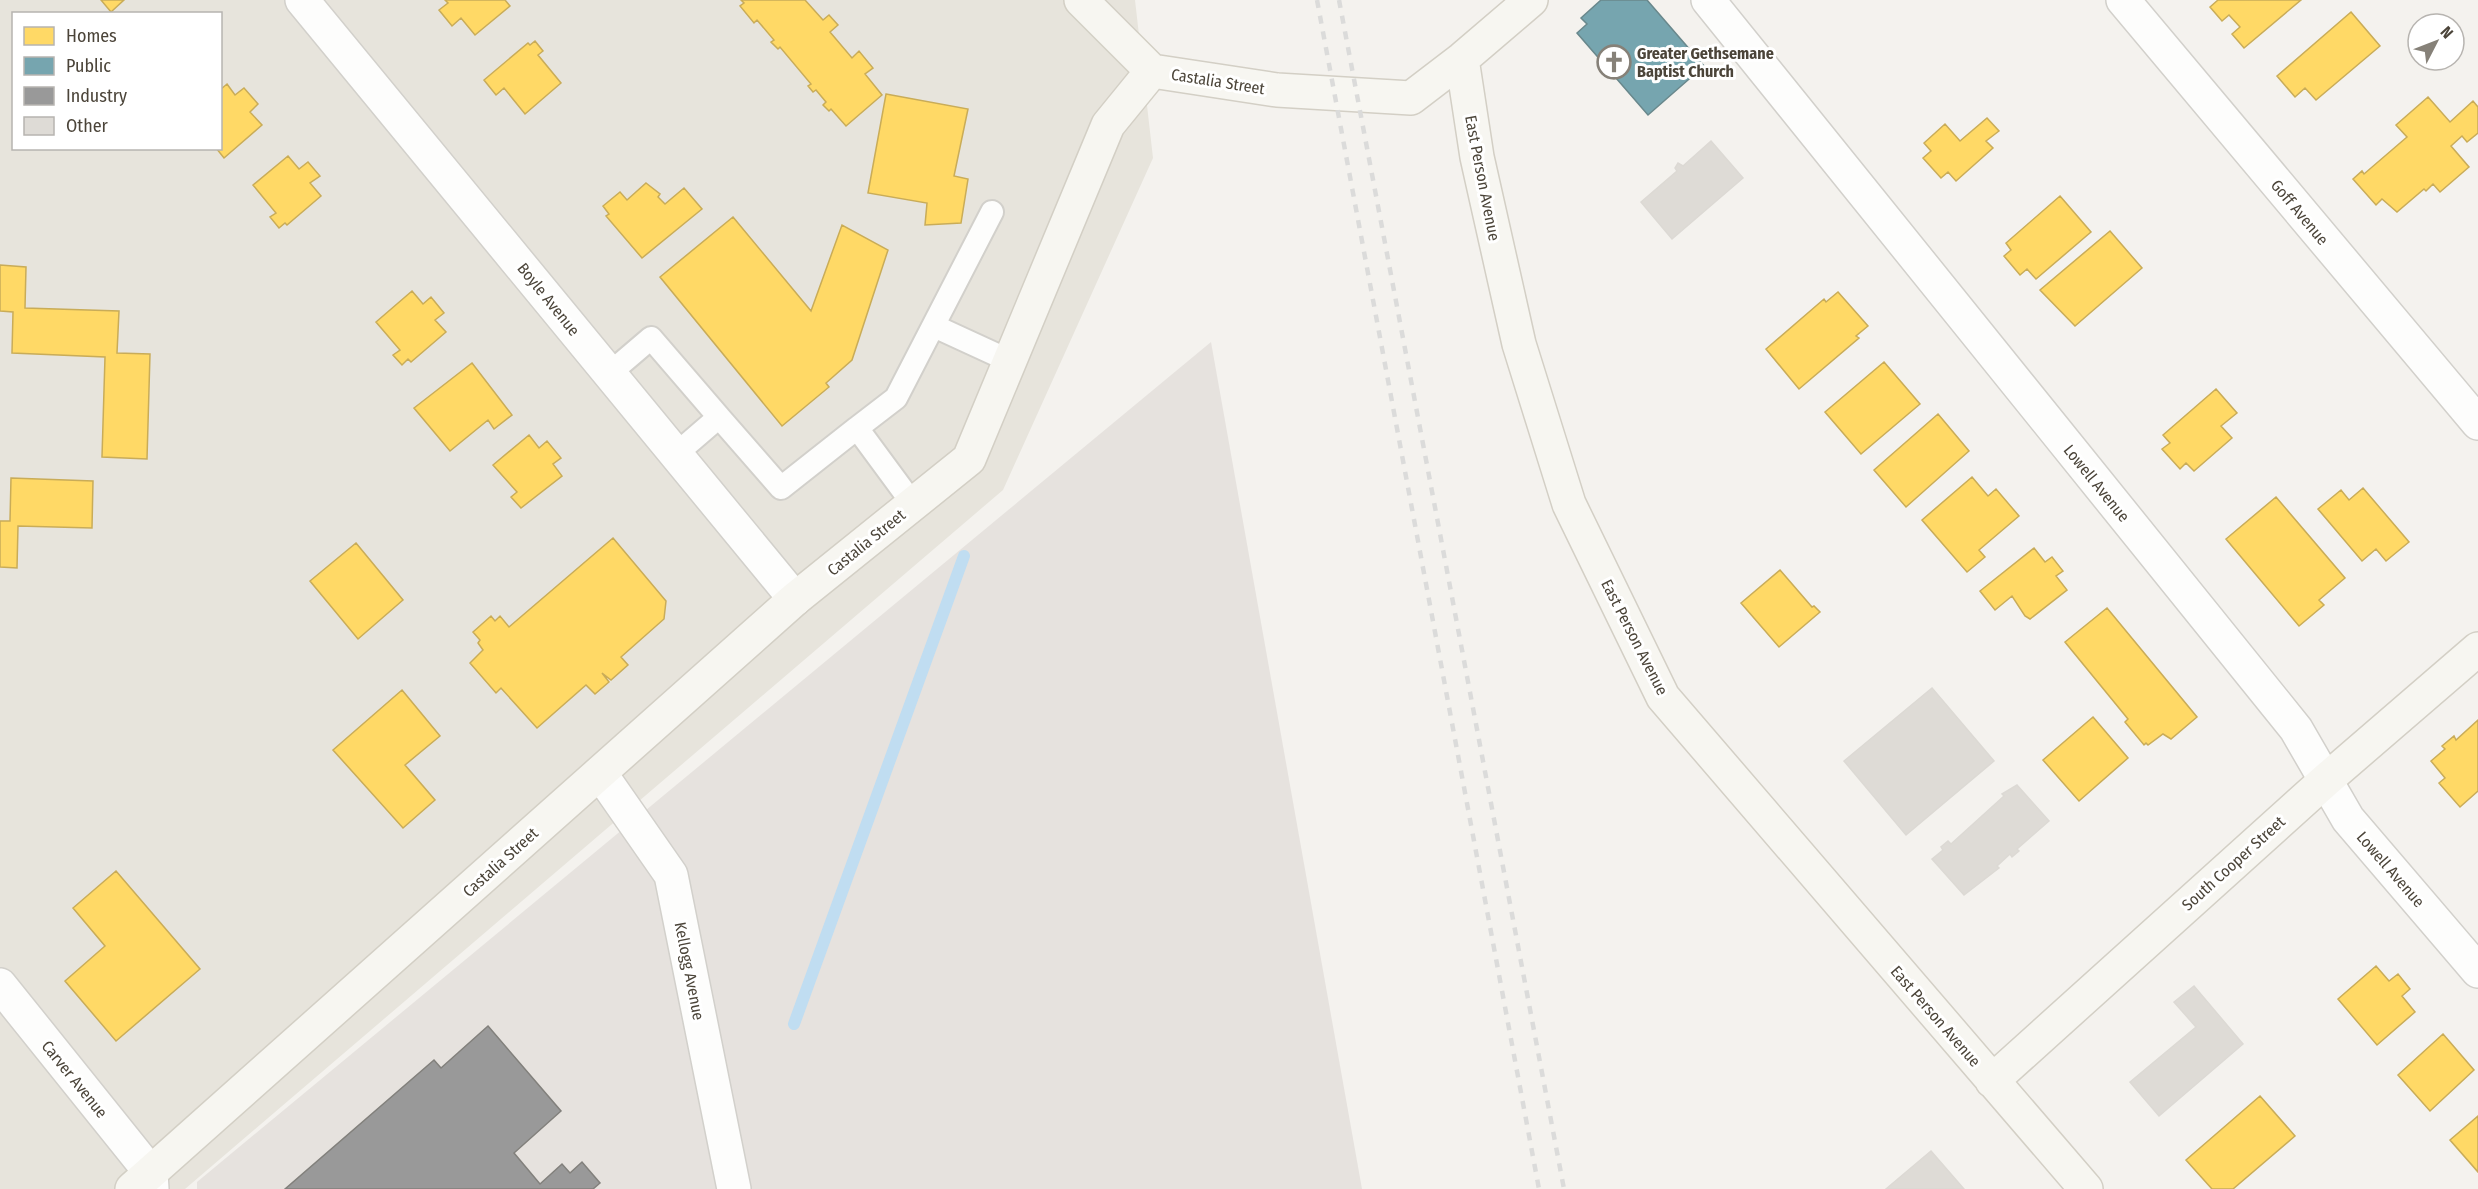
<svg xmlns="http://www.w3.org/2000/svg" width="2478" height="1189" viewBox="0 0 2478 1189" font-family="'Fira Sans Condensed',sans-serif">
<rect width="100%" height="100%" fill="#f4f2ee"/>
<!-- residential -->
<path fill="#e7e4dc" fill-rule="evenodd" d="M0,0h1135l18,158 -150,332 -818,699h-185zM14,14h206v134h-206z"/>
<!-- industrial -->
<path fill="#e6e2de" d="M1211,342l151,847h-1165v-7z"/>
<!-- homes -->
<path fill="#ffd966" stroke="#c9ac58" stroke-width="1.5" d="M101,0h23l-13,12z
M445,0h60l5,6 -35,29 -14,-17 -9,8 -13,-16 9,-7z
M741,0h64l18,20 6,-5 9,10 -8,7 22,26 7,-7 14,17 -8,6 17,21 -36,31 -15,-17 -2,2 -6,-6 3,-3 -10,-12 -3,2 -5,-6 3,-2 -31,-37 -2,2 -7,-7 3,-2 -17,-20 -3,3 -14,-17 4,-3z
M2218,0h83l-57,48 -12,-14 8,-7 -11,-12 -7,6 -12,-14z
M2351,12l29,34 -64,54 -11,-12 -10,9 -18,-21z
M535,41l8,10 -5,4 23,28 -36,31 -21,-26 -8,7 -12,-15 44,-37 2,2z
M227,84l8,11 9,-7 14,16 -8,8 12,13 -38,33 -8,-10h4v-58z
M886,94l82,15 -14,67 14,3 -7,44 -36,2 2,-22 -59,-10z
M2428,97l22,25 23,-21 5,6v26l-11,9 -5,-6 -11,10 18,21 -29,25 -7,-8 -7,7 -2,-2 -27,23 -15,-13 -6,6 -23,-26 9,-8 2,3 43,-37 -11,-12z
M1987,118l12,13 -13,10 7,7 -37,33 -8,-9 -7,6 -18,-20 8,-7 -7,-8 21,-19 15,17z
M288,156l11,13 9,-7 12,14 -10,7 11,13 -34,29 -2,-2 -6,5 -9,-11 6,-4 -23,-28z
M646,183l14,11 -2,3 7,7 19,-16 18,21 -60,49 -36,-42 3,-2 -6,-8 17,-14 7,8z
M2060,196l31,36 -55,47 -9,-10 -7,6 -16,-19 7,-6 -5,-7z
M733,217l78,94 31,-86 46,25 -36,110 -26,23 3,4 -47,39 -122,-149z
M2110,231l32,37 -67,58 -35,-36z
M0,265l26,2 -1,41 94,3 -2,42 33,1 -3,105 -45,-2 3,-100 -93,-4 1,-41 -13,-1z
M412,291l11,13 8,-7 13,16 -9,7 11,12 -35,30 -3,-3 -6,6 -9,-10 7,-5 -24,-28z
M1838,292l30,34 -12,10 3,2 -60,51 -33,-40 58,-50 2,3z
M1884,362l36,42 -59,50 -36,-42z
M472,363l40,52 -18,14 -6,-9 -38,31 -36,-43z
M2216,389l21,24 -16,13 11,12 -38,33 -8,-8 -6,6 -18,-20 8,-6 -7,-8z
M1938,414l31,37 -63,56 -32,-37z
M529,435l10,13 8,-7 14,17 -8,6 9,12 -41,32 -10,-11 6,-5 -24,-27z
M1972,477l16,19 8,-7 23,27 -40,34 6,7 -18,15 -45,-52z
M11,478l82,3 -1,47 -74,-2 -1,42 -17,-1v-46h10z
M2363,488l46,54 -23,19 -10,-12 -14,12 -44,-52 23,-19 8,10z
M2276,497l69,81 -26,22 5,5 -25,21 -73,-87z
M613,538l53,63 -2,18 -43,38 7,8 -17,15 -9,-7 7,9 -14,12 -9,-9 -49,43 -36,-40 -5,5 -26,-30 13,-13 -5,-7 2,-3 -7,-8 18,-16 4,5 5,-5 9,11z
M356,543l47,57 -45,39 -48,-58z
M2034,548l11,14 7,-5 11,14 -7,5 11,14 -37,29 -5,-3 -13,-20 -17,14 -15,-19z
M1780,570l32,37 2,-1 6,6 -41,35 -38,-44z
M2107,608l90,109 -26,22 -8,-5 -15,11 -2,-2 -2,2 -19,-23 3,-3 -63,-77z
M402,690l38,46 -35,29 30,35 -32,28 -70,-78z
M2093,717l35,41 -49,43 -36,-41z
M2478,720v71l-18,16 -21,-24 6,-5 -14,-17 14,-12 -3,-3 12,-10 2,4z
M116,871l84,98 -84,72 -51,-60 40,-35 -32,-38z
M2376,966l13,15 9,-7 12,15 -8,7 13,16 -38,33 -39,-46z
M2443,1034l31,36 -44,41 -32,-36z
M2260,1096l35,40 -62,53h-21l-26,-29z
M2478,1116v56l-28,-32z"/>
<!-- public -->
<path fill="#76a5af" stroke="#69888c" stroke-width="1.5" d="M1601,0h46l57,66 -56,49 -71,-82 10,-9 -6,-6z"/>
<!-- industry -->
<path fill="#999" stroke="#82807c" stroke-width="1.5" d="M488,1026l73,85 -47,42 26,31 22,-20 8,9 12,-11 18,21 -7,6h-308l149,-129 7,8z"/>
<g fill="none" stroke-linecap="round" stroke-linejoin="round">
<!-- stream -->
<path stroke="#c0ddf1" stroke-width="12" d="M794,1024l170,-468"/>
</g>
<!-- building -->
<path fill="#dedbd6" stroke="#dcd9d4" stroke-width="1.5" d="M1711,141l32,37 -71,61 -31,-37 36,-31 -2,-3 3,-5 5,3z
M1932,688l62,73 -88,74 -62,-74z
M2017,785l32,36 -32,28 2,2 -7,6 -2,-3 -13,12 2,2 -35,27 -32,-36 11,-9 -2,-3 7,-6 3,3 53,-48 -2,-2z
M2194,986l49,58 -84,72 -29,-34 66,-55 -22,-25z
M1931,1151l33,38h-78z"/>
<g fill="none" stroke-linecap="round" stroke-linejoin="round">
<defs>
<path id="lane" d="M934,326l76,35
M610,373l41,-35 68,79 -43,37
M719,417l62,71 76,-60 56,76
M857,428l39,-30 96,-186"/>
<path id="street" d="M302,0l493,599
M1708,0l588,729 52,90 130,152
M2123,0l355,423
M600,773l71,102 63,314
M0,985l151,188 1,16"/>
<path id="secondary" d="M1081,0l71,71
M1462,59l15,98 42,187 50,160 94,193 423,492
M1152,71l125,19 134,8 51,-39 69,-59
M1992,1081l334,-301 152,-131
M132,1189l663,-590 174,-140 139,-334 44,-54"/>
</defs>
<!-- lane casing -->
<use href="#lane" stroke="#d2d0cb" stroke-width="26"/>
<!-- street casing -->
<use href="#street" stroke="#d2d0cb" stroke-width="36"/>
<!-- secondary casing -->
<use href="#secondary" stroke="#d3cfc5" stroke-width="36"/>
<!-- lane -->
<use href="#lane" stroke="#fdfdfc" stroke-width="22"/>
<!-- street -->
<use href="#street" stroke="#fdfdfc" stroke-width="33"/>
<!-- secondary -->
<use href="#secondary" stroke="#f7f6f1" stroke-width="33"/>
<!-- rail -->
<path stroke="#dbdbda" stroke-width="4.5" stroke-dasharray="8 8" stroke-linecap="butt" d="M1317,0l222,1189
M1339,0l225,1189"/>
</g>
<!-- icons -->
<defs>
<symbol id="church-ring" viewBox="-11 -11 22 22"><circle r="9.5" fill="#fff" stroke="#868178" stroke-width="1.5"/><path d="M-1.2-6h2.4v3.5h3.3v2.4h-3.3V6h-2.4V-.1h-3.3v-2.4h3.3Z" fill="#868178"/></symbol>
</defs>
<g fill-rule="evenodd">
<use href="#church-ring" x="1595" y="43" width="38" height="38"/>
</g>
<g text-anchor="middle" stroke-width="6" stroke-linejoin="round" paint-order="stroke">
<!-- poi labels -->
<g font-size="16" font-weight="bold" fill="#4b4439" stroke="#fff" text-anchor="start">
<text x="1637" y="59">Greater Gethsemane<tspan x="1637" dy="18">Baptist Church</tspan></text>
</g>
<!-- street labels -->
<g font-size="16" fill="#4b4439" stroke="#fff">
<text transform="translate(1218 81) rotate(9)" y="6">Castalia Street</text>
<text transform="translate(1483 178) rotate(79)" y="6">East Person Avenue</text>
<text transform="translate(2300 212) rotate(50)" y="6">Goff Avenue</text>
<text transform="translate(549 299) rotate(51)" y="6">Boyle Avenue</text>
<text transform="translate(2097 483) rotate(51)" y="6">Lowell Avenue</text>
<text transform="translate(866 542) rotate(-39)" y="6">Castalia Street</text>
<text transform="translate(1635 637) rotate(63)" y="6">East Person Avenue</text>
<text transform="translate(500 862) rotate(-42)" y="6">Castalia Street</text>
<text transform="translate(2233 863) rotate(-42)" y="6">South Cooper Street</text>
<text transform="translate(2391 869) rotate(49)" y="6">Lowell Avenue</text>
<text transform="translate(690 971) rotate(79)" y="6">Kellogg Avenue</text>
<text transform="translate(1936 1016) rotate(49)" y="6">East Person Avenue</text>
<text transform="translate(75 1079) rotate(51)" y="6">Carver Avenue</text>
</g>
</g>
<!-- legend -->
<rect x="12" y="12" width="210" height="138" fill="#ffffff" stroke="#b7b4b0" stroke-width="1.5"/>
<rect x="24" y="27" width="30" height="18" fill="#ffd966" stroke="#b7b4b0" stroke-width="1.5"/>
<text x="66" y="42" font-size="18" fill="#4b4439">Homes</text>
<rect x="24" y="57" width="30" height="18" fill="#76a5af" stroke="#b7b4b0" stroke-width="1.5"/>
<text x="66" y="72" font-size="18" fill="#4b4439">Public</text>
<rect x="24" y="87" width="30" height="18" fill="#999999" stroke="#b7b4b0" stroke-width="1.5"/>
<text x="66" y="102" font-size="18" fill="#4b4439">Industry</text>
<rect x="24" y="117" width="30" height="18" fill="#dedbd6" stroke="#b7b4b0" stroke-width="1.5"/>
<text x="66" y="132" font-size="18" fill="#4b4439">Other</text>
<!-- north arrow -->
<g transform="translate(2436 42) rotate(48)"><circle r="28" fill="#ffffff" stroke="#b7b4b0" stroke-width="1.5"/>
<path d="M0-4.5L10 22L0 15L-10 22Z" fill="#868178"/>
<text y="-9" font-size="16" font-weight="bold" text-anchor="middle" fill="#4b4439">N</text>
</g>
</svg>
